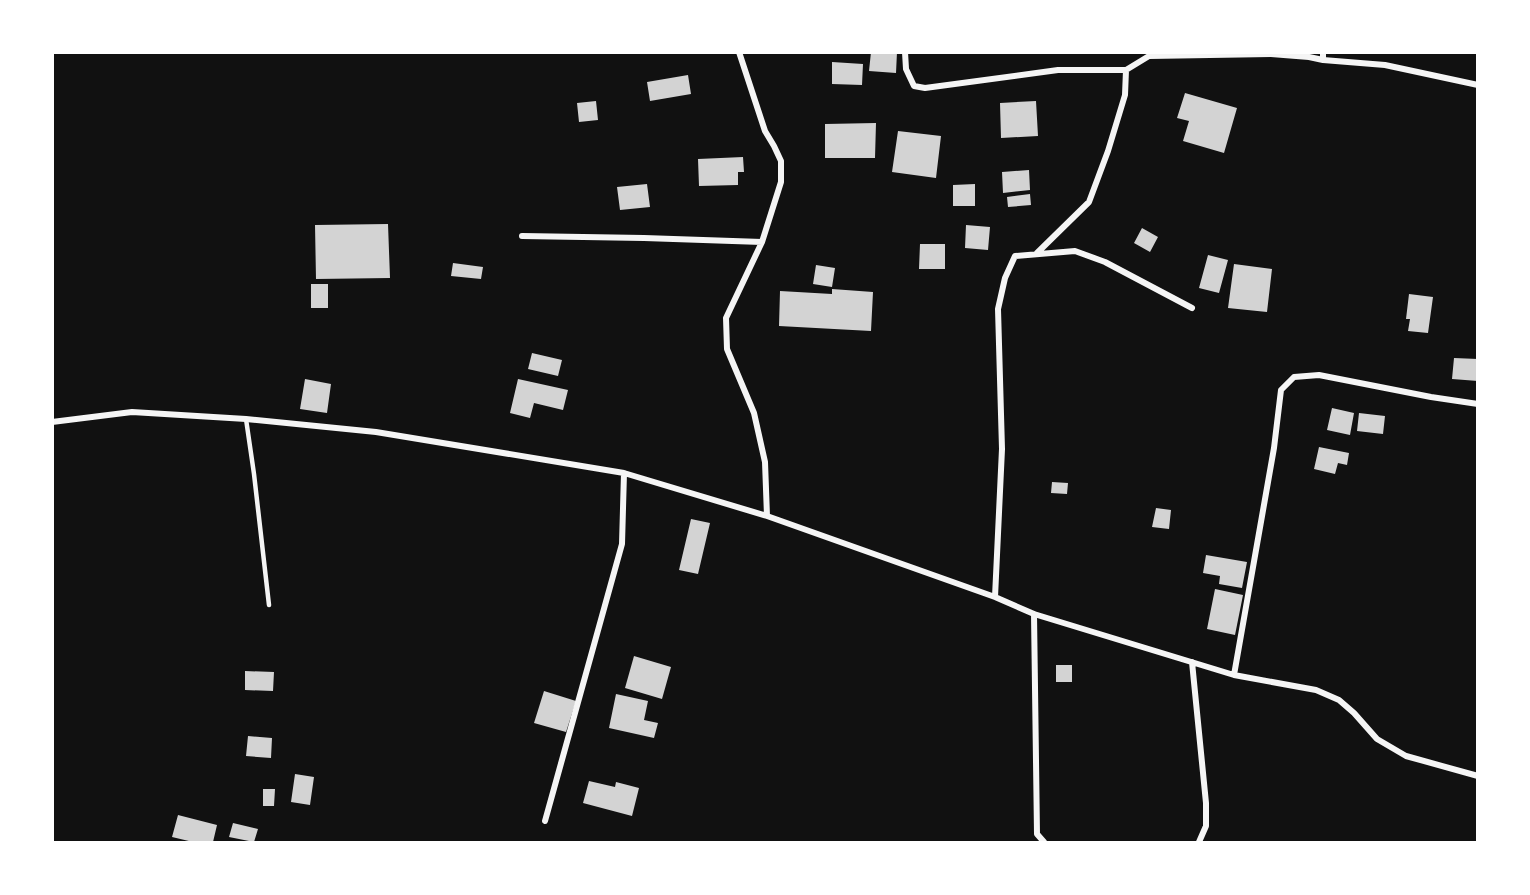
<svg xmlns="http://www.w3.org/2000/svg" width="1530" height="895" viewBox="0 0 1530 895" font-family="Signika,sans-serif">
<rect width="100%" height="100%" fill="#111"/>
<!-- building -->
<path fill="#d3d3d3" d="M871,52h26l-1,21 -27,-2z
M832,62l31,2 -1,21 -30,-1z
M688,75l3,19 -41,7 -3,-19z
M1185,93l52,15 -13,45 -41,-12 6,-20 -12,-3z
M596,101l2,19 -19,2 -2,-19z
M1036,101l2,35 -37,2 -1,-35z
M876,123l-1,35h-50v-34z
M898,131l43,5 -5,42 -44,-6z
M743,157l1,15h-6v13l-39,1 -1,-27z
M1029,170l1,20 -27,3 -1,-21z
M647,184l3,23 -30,3 -3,-23z
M975,184v22h-22v-21z
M1030,194l1,11 -23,2 -1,-10z
M388,224l2,54 -74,1 -1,-54z
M966,225l24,2 -2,23 -23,-2z
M1142,228l16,9 -8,15 -16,-9z
M920,244h25v25h-26z
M1208,255l20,5 -9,33 -20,-5z
M453,263l30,4 -2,12 -30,-3z
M1234,264l38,5 -5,43 -39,-4z
M816,265l19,3 -3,19 -19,-3z
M311,284h17v24h-17z
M832,289l41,3 -2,39 -92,-5 1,-35 52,3z
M1409,294l24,3 -5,36 -20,-2 2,-12h-4z
M532,353l30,7 -4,16 -30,-7z
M1454,358l24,1v22l-26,-2z
M305,379l26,5 -4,29 -27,-4z
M518,379l50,11 -5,20 -29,-7 -4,15 -20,-5z
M1332,408l22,5 -4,22 -23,-5z
M1359,413l26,3 -2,18 -26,-3z
M1319,447l30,6 -2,12 -9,-2 -3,11 -21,-5z
M1052,482l16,1 -1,11 -16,-1z
M1156,508l15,2 -2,19 -17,-2z
M691,519l19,4 -12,51 -19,-4z
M1206,555l41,7 -5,26 -23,-4 1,-8 -17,-3z
M1215,589l28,6 -8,40 -28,-6z
M634,656l37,11 -9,32 -37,-11z
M1056,665h16v17h-16z
M245,671l29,1 -1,19 -28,-1z
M544,691l32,10 -10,31 -32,-9z
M616,694l32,7 -4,19 14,3 -4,15 -45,-10z
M248,736l24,2 -1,20 -25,-2z
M295,774l19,3 -4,28 -19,-3z
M589,781l26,6 1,-5 23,6 -7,28 -49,-13z
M263,789h12l-1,17h-11z
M178,815l39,10 -4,17h-20l-21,-5z
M233,823l25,6 -4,13 -25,-5z"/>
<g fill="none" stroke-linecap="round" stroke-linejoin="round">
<!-- service -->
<path stroke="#f5f5f5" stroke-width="4.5" d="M246,419l8,55 15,131"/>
<!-- minor -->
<path stroke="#f5f5f5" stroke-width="6" d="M739,52l26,79 9,15 7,15v21l-19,60 -36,76 1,31 27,64 11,49 2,54
M905,52l1,17 8,17 11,2 133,-18h68l23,-14 122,-2 38,3 14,3v-8
M1323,60l62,5 93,20
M522,236l122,2 118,4
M1037,253l52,-51 19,-51 17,-56 1,-25
M52,422l80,-10 114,7 130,13 248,41 143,43 228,81 39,17 200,61 82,15 23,10 15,13 23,26 29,17 72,20
M995,597l7,-148 -4,-140 7,-31 10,-22 60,-5 30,11 87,46
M1034,614l3,220 7,8
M1192,662l14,141v23l-7,16
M1234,675l40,-227 7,-58 13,-13 25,-2 112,22 47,7
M545,821l77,-277 2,-71"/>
</g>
<!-- border -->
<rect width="1530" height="895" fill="none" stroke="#ffffff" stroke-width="108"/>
</svg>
